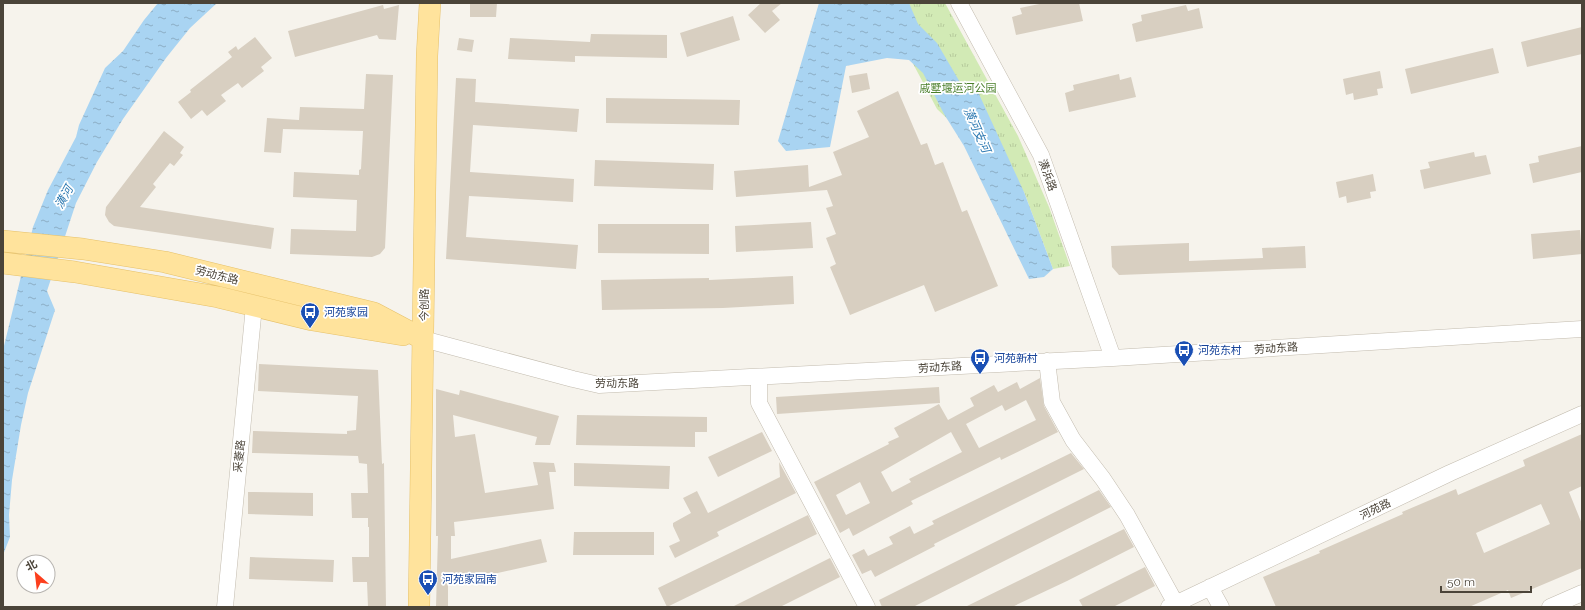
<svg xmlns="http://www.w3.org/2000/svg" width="1585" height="610" viewBox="0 0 1585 610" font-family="Raleway,'Noto Sans SC',sans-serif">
<defs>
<pattern id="park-tufts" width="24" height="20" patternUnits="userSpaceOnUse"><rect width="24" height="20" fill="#d2eab5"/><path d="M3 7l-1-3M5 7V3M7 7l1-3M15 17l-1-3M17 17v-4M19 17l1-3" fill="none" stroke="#b6ca9c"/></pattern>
<pattern id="water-ripples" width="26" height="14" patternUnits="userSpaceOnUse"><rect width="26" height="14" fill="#a9d4f2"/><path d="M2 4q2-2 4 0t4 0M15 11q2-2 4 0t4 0" fill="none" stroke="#8caec5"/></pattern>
</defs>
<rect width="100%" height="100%" fill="#f6f3ec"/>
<!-- park -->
<path fill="url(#park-tufts)" d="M881,3h64l73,133 31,71 21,59 -17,3 -29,-77 -87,-83z"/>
<!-- water -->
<path fill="url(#water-ripples)" d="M158,3h59l-27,25 -24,30 -43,61 -26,43 -21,41 -29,88 8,19 -27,83 -7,32 -9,55 -3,35 1,22 -7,18v-205l30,-123 15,-37 28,-53 3,-12 26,-57 18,-17 21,-31z
M819,3h90l9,21 19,19 24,41 17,8 46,100 29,77 -9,8 -15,2 -65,-133 -20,-32 -21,-41 -14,-13 -22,-2 -41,8 -16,81 -44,4 -8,-10z"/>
<!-- building -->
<path fill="#d8cfc1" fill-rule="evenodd" d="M470,3h27l-1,14h-26z
M761,3h21l-10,8 8,9 -15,13 -17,-18z
M1044,3h35l4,18 -67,14 -4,-18 10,-3 -2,-6z
M383,5l1,4 15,-4 -3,35 -17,-1 -2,-4 -82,22 -7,-26z
M1186,5l2,6 11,-3 4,20 -67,14 -4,-18 10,-3 -1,-6z
M733,16l7,24 -53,17 -7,-24z
M1582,27v27l-55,13 -6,-25z
M591,34l76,1v23l-92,-2v6l-67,-3 2,-21 80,4z
M255,37l17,21 -11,9 3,4 -22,17 -4,-5 -17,12 5,6 -19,15 -5,-6 -11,9 -13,-17 13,-10 -1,-2 42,-33 -4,-5 8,-6 2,4z
M459,38l15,2 -2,12 -15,-2z
M1493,48l6,25 -88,21 -6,-25z
M1380,71l3,17 -6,1 1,6 -24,5 -1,-7 -7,2 -3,-16z
M867,73l3,16 -18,4 -3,-17z
M366,74l27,1 -8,173 -5,6 -8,3 -82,-3 1,-25 65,2 1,-31 -64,-3 1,-25 65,3v-5l2,-1 2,-38 -80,-2 -2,24 -17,-1 3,-34 32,2 1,-13 64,2z
M1119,74l1,6 11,-3 5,20 -67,15 -4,-19 9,-3 -1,-5z
M456,78l20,1 -1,23 104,7 -2,23 -104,-7 -3,47 104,7 -1,23 -104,-6 -3,41 112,8 -2,24 -130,-10z
M898,91l23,54 6,-2 8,22 8,-3 19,50 5,-2 31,76 -63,26 -11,-27 -74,30 -20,-48 6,-3 -10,-26 10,-4 -10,-26 7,-2 -6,-16 -91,7 -2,-26 74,-6 1,22 33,-12 -9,-23 36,-15 -12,-26z
M606,98l134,2 -1,25 -133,-2z
M164,131l20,16 -4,6 3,2 -9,11 -4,-3 -17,21 3,3 -16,20 134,21 -3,21 -157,-23 -5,-4 -4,-7 1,-8z
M1582,146v26l-49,11 -4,-19 10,-2 -1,-6z
M1474,152l1,5 11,-2 5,19 -67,15 -4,-19 10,-2 -2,-6z
M595,160l119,4 -1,26 -119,-4z
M1373,174l3,17 -6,1 1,6 -24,5 -1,-7 -7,2 -3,-16z
M811,222l2,26 -77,4 -1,-26z
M598,224h111v30l-111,-1z
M1580,230l2,24 -49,5 -2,-25z
M1189,243v18l74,-3 -1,-10 43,-2 1,22 -187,7 -7,-8 -1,-21z
M793,276l1,28 -71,4 -121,2 -1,-30 108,-2v2z
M259,364l119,6 4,94 2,-1 2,144h-18l-1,-25h-14l-1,-25h17v-30h-1v-9h-16l-1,-25h17l-1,-29 -8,-1 -1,-7 -106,-3 1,-22 94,3v-3l9,-1 2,-34 -100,-5z
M1040,378l4,28 14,26 -57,28 -1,-3 -89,44 2,3 -60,32 -4,-8 -9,5 -26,-51 75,-38 -1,-2 11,-5 -5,-9 45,-24 9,16 26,-14 -4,-8 24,-13 4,7 19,-10 3,7zM1026,400l10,20 -57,28 -13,-24 36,-19 3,6zM951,432l11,20 -53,27 2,3 -19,10 -11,-20zM860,482l10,21 -24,12 -10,-20z
M939,387l1,16 -163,11 -1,-17z
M436,389l23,6 1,-5 99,26 -9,29h-15l2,-8 -84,-22 2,22 20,-3 10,59 53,-8 -5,-23 21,1 2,9h-7l5,37 -100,13 1,14h-4v23l90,-20 6,23 -99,22v23h-12l2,-71h-2z
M577,415l130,2v15h-12v15l-119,-2z
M762,432l10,19 -54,26 -10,-20z
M1582,434v52l-13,6 13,32v44l-71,30 -3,-8 -39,17h-193l-13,-30 57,-24 -1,-2 84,-37 -1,-2 54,-23 2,6 67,-29 -2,-6zM1541,504l9,20 -66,29 -8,-20z
M1071,453l13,16 -150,75 1,2 -60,31 -4,-7 -9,4 -10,-19 12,-6 4,7 25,-12 -4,-7 21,-11 4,8 20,-10 -2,-3z
M779,462l17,31 -79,39 2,4 -44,22 -6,-12 11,-5 -7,-15v-3l18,-10 -8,-15 14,-7 11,22 72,-36z
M574,463l96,3 -1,23 -95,-3z
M1099,490l12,17 -198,100h-31l-3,-7z
M248,492l65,1v23l-65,-2z
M808,515l9,19 -150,73 -9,-19z
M1124,529l10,18 -67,34 -55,26h-47z
M574,532h80v23h-81z
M250,557l84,3 -1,22 -84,-3z
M830,558l10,19 -60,30h-48z
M1145,567l10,19 -42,21h-30l-4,-7z"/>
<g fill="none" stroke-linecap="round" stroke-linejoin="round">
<defs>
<path id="minor" d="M959,3l82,152 72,203
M423,339l150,40 26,6 514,-27 469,-29
M1047,361l5,41 21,38 30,39 24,36 49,89
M759,377v26l108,204
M1210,587l11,20
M225,607l29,-301
M1169,607l281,-134 132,-59
M1550,607l32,-14"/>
<path id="major" d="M3,241l80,8 82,13 209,51 49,26
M3,263l72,9 143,25 94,23 91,15
M419,607l8,-551 3,-53"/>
</defs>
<!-- minor casing -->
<use href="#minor" stroke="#c2bbae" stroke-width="17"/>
<!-- major casing -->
<use href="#major" stroke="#e6c16a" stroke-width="22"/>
<!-- minor -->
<use href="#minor" stroke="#fff" stroke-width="16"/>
<!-- major -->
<use href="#major" stroke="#ffe39c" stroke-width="21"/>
</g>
<!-- icons -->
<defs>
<symbol id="bus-pin" viewBox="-11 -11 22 30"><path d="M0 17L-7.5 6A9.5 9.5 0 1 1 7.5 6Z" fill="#1a4fb4" stroke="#fff"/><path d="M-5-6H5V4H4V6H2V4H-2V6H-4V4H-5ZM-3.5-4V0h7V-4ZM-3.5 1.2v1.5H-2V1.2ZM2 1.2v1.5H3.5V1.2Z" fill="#fff"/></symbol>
</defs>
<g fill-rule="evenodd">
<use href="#bus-pin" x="299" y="301" width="22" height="30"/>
<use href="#bus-pin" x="1173" y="339" width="22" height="30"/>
<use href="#bus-pin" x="969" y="347" width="22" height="30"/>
<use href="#bus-pin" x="417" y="568" width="22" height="30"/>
</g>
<g text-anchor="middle" stroke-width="3.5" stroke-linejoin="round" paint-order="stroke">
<!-- park labels -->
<g font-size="11" fill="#4a7f2a" stroke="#fff">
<text x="958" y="92">戚墅堰运河公园</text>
</g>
<!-- street labels -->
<g font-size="11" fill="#4b4439" stroke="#fff">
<text transform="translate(1048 175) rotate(70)" y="4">潢浜路</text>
<text transform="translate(217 275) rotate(14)" y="4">劳动东路</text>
<text transform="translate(424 305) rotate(-89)" y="4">今创路</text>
<text transform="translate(1276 348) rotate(-4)" y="4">劳动东路</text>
<text transform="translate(940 367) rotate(-4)" y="4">劳动东路</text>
<text x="617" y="387">劳动东路</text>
<text transform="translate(239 456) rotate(-84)" y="4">采菱路</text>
<text transform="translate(1375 509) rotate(-26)" y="4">河苑路</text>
</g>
<!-- transit labels -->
<g font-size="11" fill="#164399" stroke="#fff" text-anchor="start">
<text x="324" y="316">河苑家园</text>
<text x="1198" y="354">河苑东村</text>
<text x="994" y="362">河苑新村</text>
<text x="442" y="583">河苑家园南</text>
</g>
<!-- water labels -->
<g font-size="12" font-style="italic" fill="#2e7ab2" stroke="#fff">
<text transform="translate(977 130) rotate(66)" y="4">潢河支河</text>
<text transform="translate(64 197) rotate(-61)" y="4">潢河</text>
</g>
</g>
<!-- border -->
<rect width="1585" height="610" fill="none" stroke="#4b4439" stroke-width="8"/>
<!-- north arrow -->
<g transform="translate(36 574) rotate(332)"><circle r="19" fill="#ffffff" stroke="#b7b4b0"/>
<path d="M0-3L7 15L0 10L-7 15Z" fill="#fc3f1d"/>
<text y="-6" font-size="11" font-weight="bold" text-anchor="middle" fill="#4b4439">北</text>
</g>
<!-- scale -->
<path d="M1441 586v6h90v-6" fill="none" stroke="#4b4439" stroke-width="2"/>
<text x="1447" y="586" font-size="12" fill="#4b4439" stroke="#ffffff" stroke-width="3" paint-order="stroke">50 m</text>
</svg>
